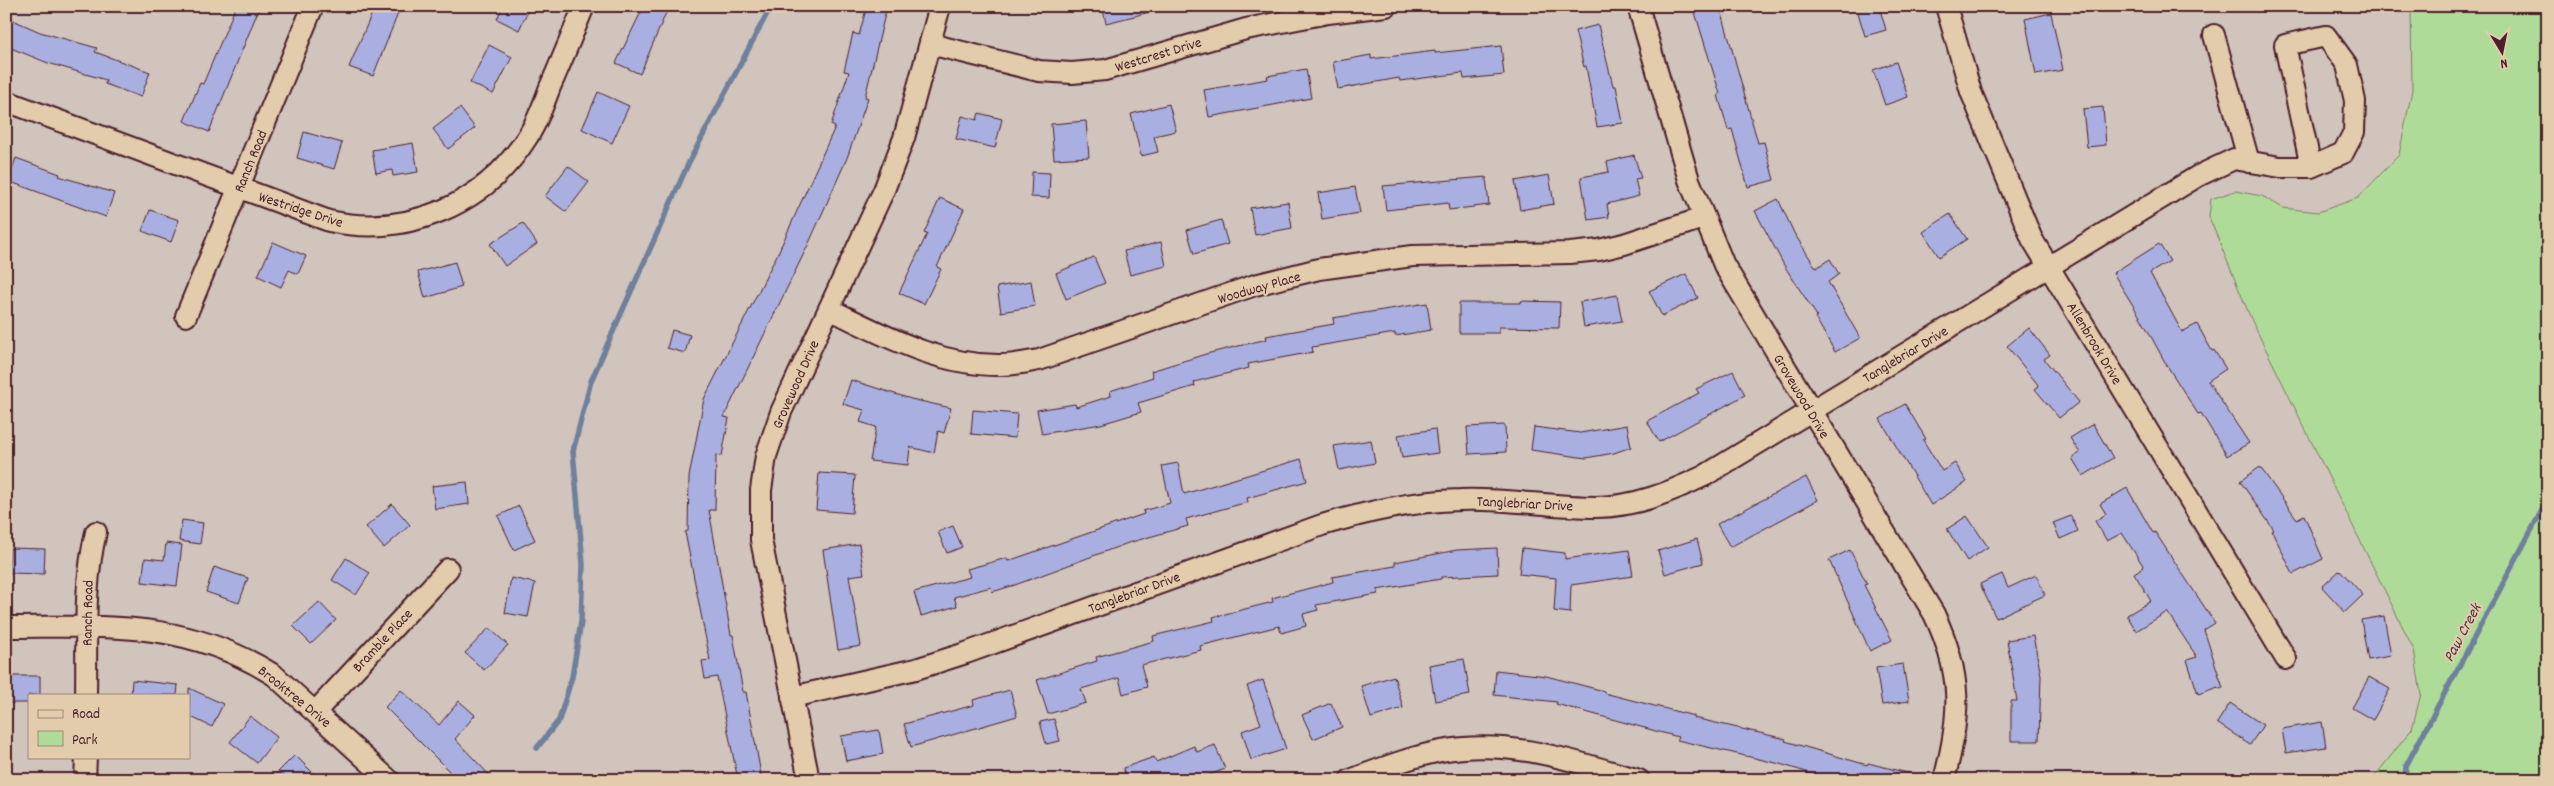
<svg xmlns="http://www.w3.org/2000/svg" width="2554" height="786" viewBox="0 0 2554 786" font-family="Dekko,sans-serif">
<rect width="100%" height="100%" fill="#d1c4bc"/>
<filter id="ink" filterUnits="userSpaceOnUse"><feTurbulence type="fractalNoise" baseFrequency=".02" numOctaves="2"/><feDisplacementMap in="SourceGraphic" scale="10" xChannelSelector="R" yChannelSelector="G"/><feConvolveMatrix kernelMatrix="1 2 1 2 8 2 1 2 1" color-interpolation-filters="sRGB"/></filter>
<g filter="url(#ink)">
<!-- green -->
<path fill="#afdb99" stroke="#7c7d62" d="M2411,6h137v774h-176l40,-51 9,-35 -7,-44 -162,-329 -43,-104 2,-18 24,-8 27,5 21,12 35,4 40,-14 41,-43 13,-65z"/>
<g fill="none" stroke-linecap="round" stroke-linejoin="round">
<!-- stream -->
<path stroke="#6e809b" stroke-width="5.5" d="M537,748l22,-28 13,-43 9,-55 2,-58 -10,-113 18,-70 98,-219 82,-156
M2405,780l1,-14 142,-267"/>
</g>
<!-- building -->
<path fill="#a9b0e1" stroke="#4a1f2b" d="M236,6h24l-51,126 -25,-11 16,-38 3,1z
M375,6h26l-28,70 -24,-9z
M503,6h27l-11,24 -22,-11z
M644,6h25l-29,68 -24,-11z
M867,6h20l-22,91 3,1 -21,60 -38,85 -85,174 5,1 -7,38 -6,-1 -1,55h-6l22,125h2l10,57h3l16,88h-24l-21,-103 -12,2 -3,-18 8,-1 -25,-128 3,-1 1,-54 15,-78 74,-146 57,-126 -4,-2 18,-53 -5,-1 9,-38 6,2z
M1102,6h47l1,6 -44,11z
M1693,6h27l38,137 6,-1 10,38 -26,7 -16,-58 -4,1 -10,-35 2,-1z
M1856,6h23l7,24 -21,6z
M2051,13l12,57 -27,5 -11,-56z
M6,17l34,15 57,16 -2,4 55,20 -9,25 -36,-13 1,-4 -58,-17 -42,-17z
M1598,25l15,61h3l7,37 -26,4 -11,-61 -2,1 -9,-36z
M489,45l23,12 -19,37 -23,-11z
M1501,46l3,29 -40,4 -1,-6 -63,8 -1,-3 -61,11 -5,-27 38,-7v4l64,-8v2z
M1896,62l12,35 -23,8 -12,-35z
M1306,69l5,29 -102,19 -5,-27 64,-11 -1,-3z
M598,92l31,14 -17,37 -30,-14z
M1169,104l7,27 -22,5 4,16 -17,4 -10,-42z
M2103,107l3,38 -19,2 -4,-38z
M460,108l15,20 -27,21 -15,-20z
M979,113l23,6 -7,29 -39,-9 6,-23 15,4z
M1086,121l3,36 -35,2 -3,-35z
M304,132l38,11 -8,26 -37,-11z
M413,143l5,29 -25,4 -1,-6 -16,3 -4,-23z
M1634,155l7,23 -6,1 4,17 -32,8 2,13 -21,3 -7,-43 28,-5 -2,-10z
M16,158l44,16 -1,2 55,17 -8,24 -98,-36z
M568,166l21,16 -23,30 -21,-16z
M1032,172l18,1 -1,25 -18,-1z
M1549,175l5,29 -34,6 -5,-29z
M1486,177l3,28 -40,5 -1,-7 -62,7 -3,-24z
M1355,187l5,26 -38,6 -4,-26z
M940,198l24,11 -27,58 4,2 -17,35 -25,-11 28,-59 -3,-1z
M1778,199l16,34 22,35 14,-9 9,15 -11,8 32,56 -25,14 -20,-35 2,-1 -32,-49 -30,-56z
M1288,202l4,26 -37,7 -5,-27z
M150,210l29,10 -8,22 -29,-11z
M1950,214l17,25 -28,18 -16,-25z
M1221,220l7,24 -34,10 -7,-24z
M523,223l14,21 -32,22 -15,-22z
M273,242l33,14 -8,18 -9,-4 -8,17 -23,-11z
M1161,242l5,24 -36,9 -6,-24z
M2159,244l11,17 -20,12 32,59 15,-8 15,27 2,-1 12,19 -18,12 41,62 -22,13 -26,-43 -3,1 -32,-50 -24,-44 -29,-47z
M1094,257l11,26 -39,16 -10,-26z
M455,262l7,25 -37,11 -7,-26z
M1686,274l12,24 -36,18 -13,-25z
M1031,281l4,25 -34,6 -4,-25z
M1617,295l5,26 -38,6 -4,-25z
M1521,301l39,1 -1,26 -60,-1v6h-40v-30h62z
M1427,303l4,27 -36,6v-3l-83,14 1,5 -65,12 1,4 -55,14 1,4 -57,17 3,9 -40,12 -59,10 -5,-24 38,-6 1,3 35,-11 -1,-5 43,-14 -2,-6 55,-17 61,-15 -1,-3 68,-12 -1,-6z
M2029,328l21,27 -6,4 35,43 -20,16 -24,-29 4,-3 -32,-40z
M672,330l18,5 -5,18 -18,-5z
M1733,371l12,24 -86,47 -12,-21 52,-28 -3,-4z
M851,380l60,19 40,9 -7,25 -6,-2 -4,22 -24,-6 -2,18 -38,-4 6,-34 -16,-5 4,-12 -21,-6z
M1905,404l21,35 -3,1 19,31 13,-8 12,19 -36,23 -51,-86z
M973,410l44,4 -2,24 -44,-4z
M2093,424l20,34 -30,18 -11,-18 8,-5 -10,-15z
M1505,425l1,27 -37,2 -2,-27z
M1627,425l4,22 -17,6 -28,5 -55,-8 3,-23 46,6z
M1435,429l3,24 -36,5 -4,-23z
M1371,440l4,23 -36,7 -5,-24z
M1301,459l6,22 -60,17 1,4 -62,17 2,7 -60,17 -113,42 -23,7 -1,-5 -37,10 3,9 -36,10 -7,-24 56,-15 -3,-8 40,-11 1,3 136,-47 -1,-3 27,-8 -8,-37 16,-3 6,31z
M2260,467l37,52 7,-4 19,44 -30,15 -21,-43 2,-1 -34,-49z
M819,473l36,2 -3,38 -36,-3z
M1806,477l12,23 -88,47 -13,-23z
M467,482l2,22 -34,5 -3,-23z
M2127,488l26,45 2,-1 60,91 -11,7 19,58 -4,1 -1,-2 -20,7 -11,-34 10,-3 -30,-45 -31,19 -9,-16 24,-14 -17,-28 10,-6 -22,-34 -15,8 -12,-20 11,-7 -6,-10z
M392,504l18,21 -26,23 -18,-21z
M519,506l16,34 -21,10 -16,-34z
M1967,516l21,31 -21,14 -20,-32z
M2071,516l7,15 -18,8 -7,-16z
M182,520l21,3 -3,21 -21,-3z
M953,526l9,21 -15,6 -9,-21z
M1697,539l6,24 -38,11 -7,-23z
M166,543l16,2 -5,41 -35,-4 3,-24 19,2z
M859,544l5,30 -15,2 12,70 -23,4 -15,-100z
M10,548l35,1 -1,25 -35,-1z
M1497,548l1,26 -57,3v2l-64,11 1,4 -62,11 2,5 -15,4 3,12 -25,7 -2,-7 -79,20 1,4 -60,15 6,22 -24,7 -4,-16 -38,11 5,14 -38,11 -11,-34 60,-19 -1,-4 58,-16 -1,-5 61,-15 -1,-4 60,-15 -1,-4 61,-16 -1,-5 63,-11v-4l62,-12z
M1522,548l43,5v6l64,-9 4,26 -62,9 -1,28 -16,-2 2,-33 -37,-4z
M1850,550l17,34 -3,1 28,55 -22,11 -41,-91z
M346,558l24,15 -14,22 -24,-15z
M214,567l34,11 -9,25 -33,-11z
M2340,570l23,25 -18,17 -23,-25z
M2002,574l6,14 28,-13 9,20 -49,23 -16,-34z
M511,578l24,5 -7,34 -23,-4z
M319,602l17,18 -25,24 -18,-18z
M2384,616l7,40 -23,4 -7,-40z
M489,628l19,17 -24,25 -19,-17z
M2033,636l8,39 -2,66h-28v-40h6l-10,-61z
M1464,659l6,36 -35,6 -6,-36z
M1903,664l6,37 -27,4 -6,-37z
M1496,670l50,6 58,15v2l90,23v2l92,21 -1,2 82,24 1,-2 44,11 -1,6h-79l-52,-16 -103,-24 1,-3 -122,-33 1,-2 -63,-7z
M6,676h34v19h-11v8h-23z
M1394,676l9,32 -32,10 -10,-32z
M2369,677l21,12 -17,31 -21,-12z
M132,680l46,5 -1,10h-46z
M1263,680l23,69 -35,11 -9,-29 19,-7 -14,-38z
M189,688l34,16 -11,23 -23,-11z
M401,690l38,35 20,-24 16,14 -20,24 39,41h-36l-73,-73z
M1010,690l7,26 -106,31 -7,-23 70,-19 -1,-5z
M1331,703l11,24 -29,12 -11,-24z
M2230,703l33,22 -13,20 -33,-22z
M250,716l27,21 -20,26 -27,-21z
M1054,719l6,22 -14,3 -6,-22z
M2322,722l4,25 -40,6 -4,-24z
M879,730l4,24 -37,7 -5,-25z
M1215,745l10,24 -29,11h-69l-4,-12 31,-11 2,5 38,-16 3,6z
M295,755l25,25h-50z"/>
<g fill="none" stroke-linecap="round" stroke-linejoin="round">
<defs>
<path id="minor" d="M1638,6l51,174 35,85 210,349c29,61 27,101 10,166
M1946,6l25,86 61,147 254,420
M2214,35l35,127
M930,44l109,27 33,2 33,-3 141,-41 82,-16 58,-7
M6,101l323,120c79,17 157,-17 199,-85 10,-15 16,-33 22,-49 12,-27 23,-54 34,-81
M829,309c55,26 109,57 172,56 13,0 26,-3 38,-5l216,-75 64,-16 93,-13 158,-3 29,-3 25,-6 79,-26
M186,316l127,-310
M6,627c101,0 178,-8 268,48l115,105
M86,695c1,-56 -3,-109 10,-163
M792,697l124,-28 50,-16 356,-128c45,-13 90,-24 138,-25 45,-2 90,7 136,7 39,0 74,-15 108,-31l494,-300 36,-17 46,8h31l32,-14 11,-21 1,-31 -8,-36 -21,-29 -41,9 26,122
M316,711l132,-142
M85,780l1,-23
M809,780l-48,-240v-50l5,-34 15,-44 103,-222 20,-52 36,-132
M1350,780c30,-11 60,-23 91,-29 68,-13 133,10 198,29"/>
</defs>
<!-- minor casing -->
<use href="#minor" stroke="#4a1f2b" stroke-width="24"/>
<!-- minor -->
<use href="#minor" stroke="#e2ccac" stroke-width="20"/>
</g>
</g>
<g text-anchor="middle" stroke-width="4" stroke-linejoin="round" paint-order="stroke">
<!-- street labels -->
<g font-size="15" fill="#4a1f2b" stroke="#e2ccac">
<text transform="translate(1158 54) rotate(-17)" y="5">Westcrest Drive</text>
<text transform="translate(250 161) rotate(-68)" y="5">Ranch Road</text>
<text transform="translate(301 209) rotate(18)" y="5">Westridge Drive</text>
<text transform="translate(1259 287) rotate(-16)" y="5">Woodway Place</text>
<text transform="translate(2095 343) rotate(59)" y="5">Allenbrook Drive</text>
<text transform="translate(1905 354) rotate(-31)" y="5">Tanglebriar Drive</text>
<text transform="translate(795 384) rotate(-66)" y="5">Grovewood Drive</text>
<text transform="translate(1802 396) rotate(59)" y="5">Grovewood Drive</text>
<text transform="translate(1525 503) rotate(3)" y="5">Tanglebriar Drive</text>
<text transform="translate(1134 592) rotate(-20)" y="5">Tanglebriar Drive</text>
<text transform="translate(87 613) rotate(-89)" y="5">Ranch Road</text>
<text transform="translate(382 640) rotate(-47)" y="5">Bramble Place</text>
<text transform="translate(295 696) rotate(39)" y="5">Brooktree Drive</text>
</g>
<!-- water labels -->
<g font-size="16" font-style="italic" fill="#533747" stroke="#e2ccac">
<text transform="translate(2461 632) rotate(-62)" y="6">Paw Creek</text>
</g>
</g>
<!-- margin -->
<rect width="2554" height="786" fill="none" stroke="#e2ccac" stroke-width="25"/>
<rect x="12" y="12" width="2529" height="761" fill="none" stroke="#4a1f2b" stroke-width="2" filter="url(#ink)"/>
<!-- legend -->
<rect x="28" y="694" width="162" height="65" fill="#e2ccac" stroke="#a58778"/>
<rect x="38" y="710" width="25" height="8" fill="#e2ccac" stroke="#a58778"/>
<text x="72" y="718" font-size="15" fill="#4a1f2b">Road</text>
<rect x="38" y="731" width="25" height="15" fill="#afdb99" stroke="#a58778"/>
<text x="72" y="744" font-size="15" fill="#4a1f2b">Park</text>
<!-- north arrow -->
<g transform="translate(2502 52) rotate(170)" stroke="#e2ccac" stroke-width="4" paint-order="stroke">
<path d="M0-4L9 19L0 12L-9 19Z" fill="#4a1f2b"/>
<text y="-8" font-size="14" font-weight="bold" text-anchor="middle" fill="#4a1f2b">N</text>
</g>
</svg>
